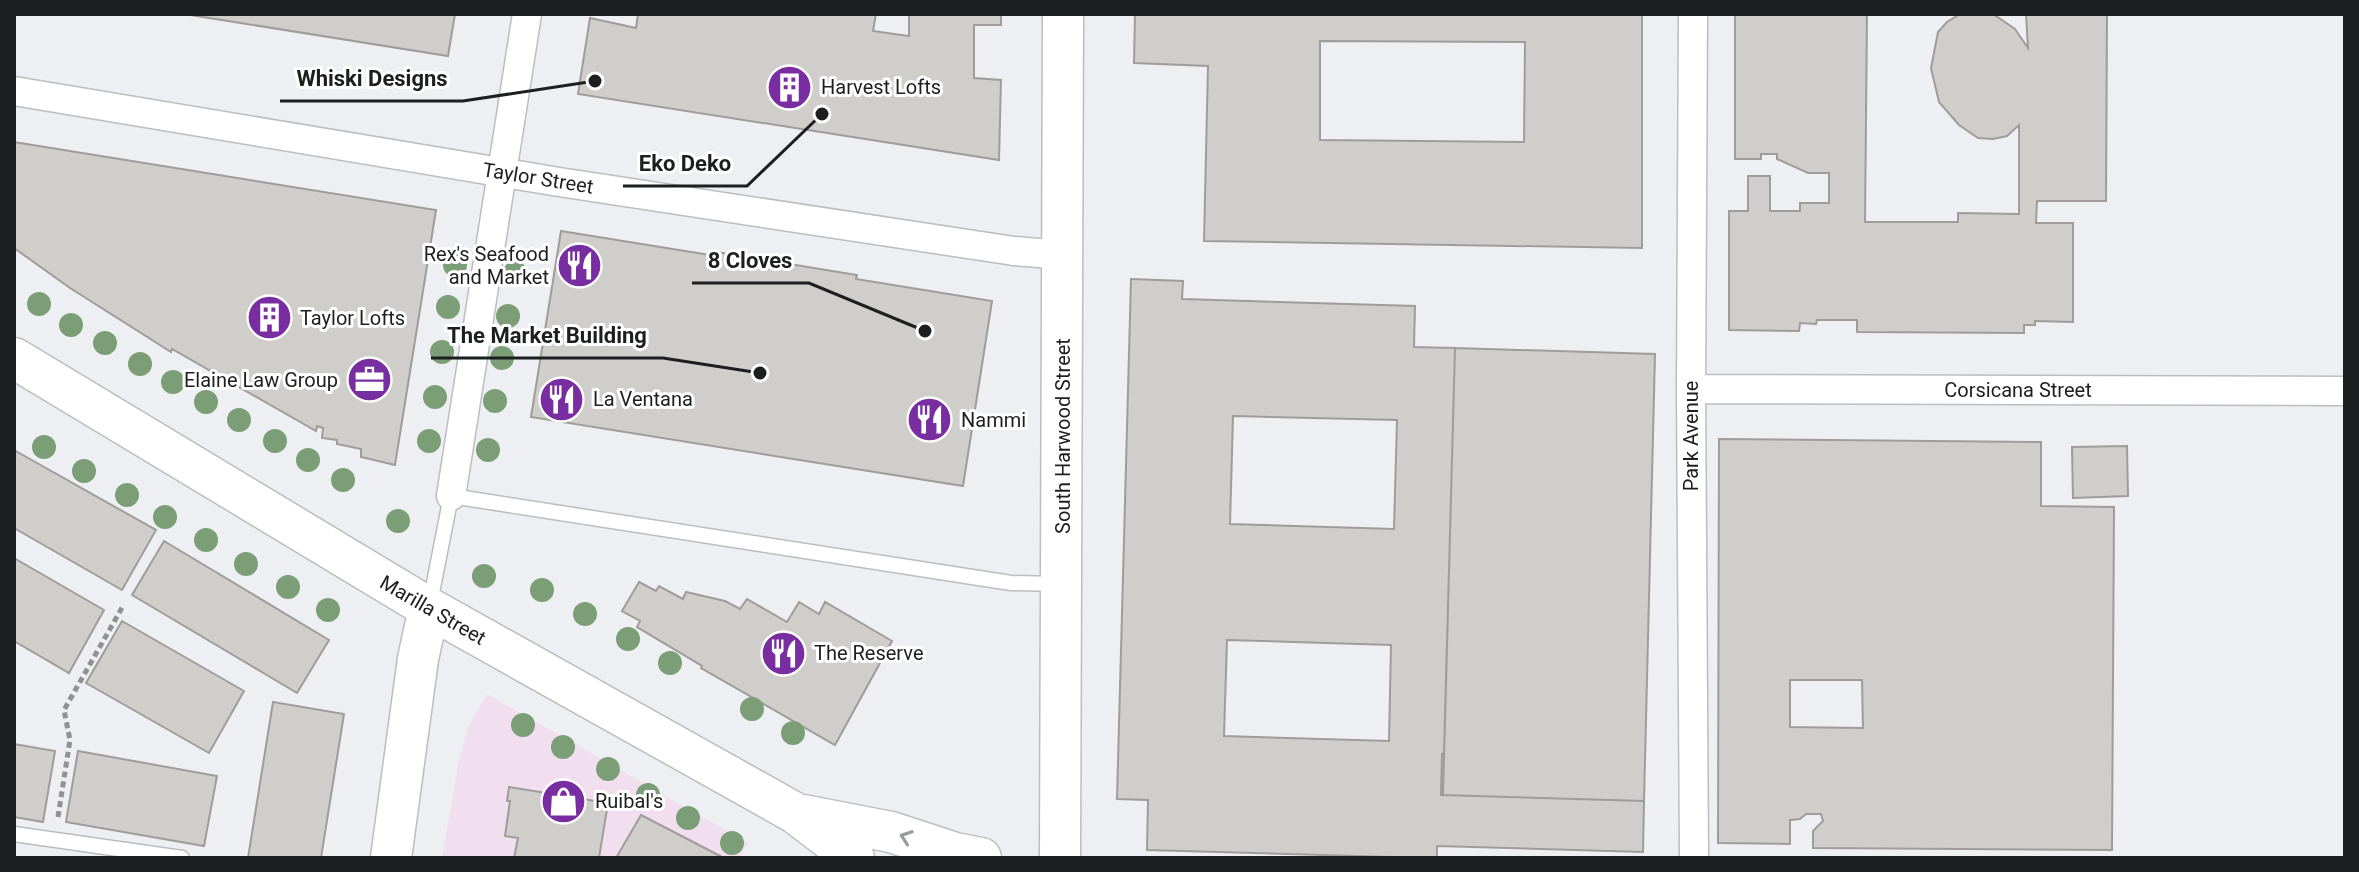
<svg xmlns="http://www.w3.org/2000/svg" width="2359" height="872" viewBox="0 0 2359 872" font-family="Roboto,sans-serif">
<rect width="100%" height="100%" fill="#edeff2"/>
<!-- commercial -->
<path fill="#f1deef" d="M487,694l261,149 -9,15h-297l17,-98 10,-35z"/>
<!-- building -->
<path fill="#d0cecb" stroke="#9f9c9a" stroke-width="2" fill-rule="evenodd" d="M184,14h271l-7,42z
M638,14h238l-3,17 36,5v-22h92v11h-27v53l27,2 -2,80 -421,-66 12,-76 46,10z
M1135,14h507v234l-438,-7 4,-175 -74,-3zM1320,41l205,1 -1,100 -204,-2z
M1735,14h132l-2,208h93v-9l61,1v-89l-12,11 -14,3 -15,-1 -19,-13 -20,-23 -8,-34 7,-36 9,-10 13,-8h33l22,15 13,19 -2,-34h81l-1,187h-69l-1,22h37v99l-38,-1v4h-11v8l-167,-1v-12h-40l-1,4 -16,-1 -1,8 -70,-1v-119h19v-35h22v35h30v-8h29v-30h-21l-31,-14v-5h-16v5h-26z
M14,142l422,68 -41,255 -34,-8v-8l-24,-5v-4l-15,-2 1,-10 -6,-2 -1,5 -144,-82 -1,3 -101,-64 -56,-40z
M561,231l155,25v-4l141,23 -1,4 136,22 -29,185 -432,-69z
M1131,279l52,2 -1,18 233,7 -1,41 41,1 -11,405 -2,1 -1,41 203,6 -1,51 -206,-6v12h-11l-279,-8 1,-50 -31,-1zM1233,416l164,4 -3,109 -164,-5zM1227,640l164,5 -2,96 -165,-5z
M1455,348l200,6 -11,447 -201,-6z
M1719,439l322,3v64l73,1 -2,343 -299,-2v-17l10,-10 -2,-7h-15l-6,5 -10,1v24l-72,-1zM1790,680h72l1,48 -73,-1z
M2127,446l1,50 -55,2 -1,-51z
M14,450l142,80 -34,60 -108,-62z
M164,541l165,99 -32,53 -165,-98z
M14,558l90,52 -35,63 -55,-32z
M639,582l17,9 3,-5 24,13 3,-7 39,9 15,8 7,-10 40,23 12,-20 20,12 6,-12 67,39 -57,104 -134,-77 1,-2 -65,-39 3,-6 -18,-10z
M122,621l122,70 -35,62 -123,-70z
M273,702l71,12 -23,144h-73z
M14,744l41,7 -12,71 -29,-5z
M78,751l139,25 -13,70 -138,-24z
M509,787l99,16 -9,55h-85l4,-20 -13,-2 5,-35h-3z
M641,815l83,43h-108z"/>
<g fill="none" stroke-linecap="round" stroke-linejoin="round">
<defs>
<path id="lane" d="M430,603l21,-107 560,87 46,1
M14,834l168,24"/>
<path id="street" d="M1693,14l-2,375 3,469
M14,91l545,91 455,69 49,4
M1691,389l654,2
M451,496l76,-482"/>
<path id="secondary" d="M14,358l415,250 366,205 59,45
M803,815l88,17 64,21 26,5
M391,858l27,-199 11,-51
M1060,858l3,-844"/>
</defs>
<!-- lane casing -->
<use href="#lane" stroke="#bcbdc0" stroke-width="17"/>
<!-- street casing -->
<use href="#street" stroke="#bcbdc0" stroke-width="31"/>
<!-- secondary casing -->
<use href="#secondary" stroke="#bcbdc0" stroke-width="43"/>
<!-- path -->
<path stroke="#8f9193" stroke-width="5" stroke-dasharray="6 4" stroke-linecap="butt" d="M58,817l12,-77 -6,-30 59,-104"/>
<!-- lane -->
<use href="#lane" stroke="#fff" stroke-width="14"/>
<!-- street -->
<use href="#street" stroke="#fff" stroke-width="28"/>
<!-- secondary -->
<use href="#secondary" stroke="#fff" stroke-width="40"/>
</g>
<!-- trees -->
<g fill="#7b9e77">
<circle cx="455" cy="265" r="12"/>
<circle cx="515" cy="273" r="12"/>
<circle cx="39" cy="304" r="12"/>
<circle cx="448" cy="307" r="12"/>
<circle cx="508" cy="316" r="12"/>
<circle cx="71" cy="325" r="12"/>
<circle cx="105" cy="343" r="12"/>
<circle cx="442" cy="352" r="12"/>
<circle cx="502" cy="358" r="12"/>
<circle cx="140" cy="364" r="12"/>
<circle cx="173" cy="382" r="12"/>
<circle cx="435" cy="397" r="12"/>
<circle cx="495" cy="401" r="12"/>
<circle cx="206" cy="402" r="12"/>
<circle cx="239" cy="420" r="12"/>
<circle cx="275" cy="441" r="12"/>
<circle cx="429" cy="441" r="12"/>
<circle cx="44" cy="447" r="12"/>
<circle cx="488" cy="450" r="12"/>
<circle cx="308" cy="460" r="12"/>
<circle cx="84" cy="471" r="12"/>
<circle cx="343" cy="480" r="12"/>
<circle cx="127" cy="495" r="12"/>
<circle cx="165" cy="517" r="12"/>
<circle cx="398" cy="521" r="12"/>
<circle cx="206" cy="540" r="12"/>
<circle cx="246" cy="564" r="12"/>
<circle cx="484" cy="576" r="12"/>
<circle cx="288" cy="587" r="12"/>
<circle cx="542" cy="590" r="12"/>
<circle cx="328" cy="610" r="12"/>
<circle cx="585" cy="614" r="12"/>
<circle cx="628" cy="639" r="12"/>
<circle cx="670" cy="663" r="12"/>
<circle cx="752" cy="709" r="12"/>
<circle cx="523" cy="725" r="12"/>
<circle cx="793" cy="733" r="12"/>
<circle cx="563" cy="747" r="12"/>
<circle cx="608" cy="769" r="12"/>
<circle cx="648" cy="795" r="12"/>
<circle cx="688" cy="818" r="12"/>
<circle cx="732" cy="843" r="12"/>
</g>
<!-- one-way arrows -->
<defs><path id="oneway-chevron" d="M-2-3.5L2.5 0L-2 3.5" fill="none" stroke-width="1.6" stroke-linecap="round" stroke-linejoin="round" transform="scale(2)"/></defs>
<use stroke="#999a9a" href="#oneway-chevron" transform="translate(906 837) rotate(-161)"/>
<!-- icons -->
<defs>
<symbol id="building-disc" viewBox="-11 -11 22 22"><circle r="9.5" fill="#782ea0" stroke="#fff"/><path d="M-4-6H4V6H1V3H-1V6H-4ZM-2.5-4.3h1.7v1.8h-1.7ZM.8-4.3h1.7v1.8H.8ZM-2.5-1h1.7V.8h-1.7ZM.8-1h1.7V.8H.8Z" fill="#fff"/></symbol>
<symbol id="restaurant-disc" viewBox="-11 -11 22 22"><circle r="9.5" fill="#782ea0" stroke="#fff"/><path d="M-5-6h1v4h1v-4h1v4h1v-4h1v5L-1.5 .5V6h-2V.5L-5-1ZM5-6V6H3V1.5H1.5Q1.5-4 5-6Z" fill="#fff"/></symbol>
<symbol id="office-disc" viewBox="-11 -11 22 22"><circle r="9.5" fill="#782ea0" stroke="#fff"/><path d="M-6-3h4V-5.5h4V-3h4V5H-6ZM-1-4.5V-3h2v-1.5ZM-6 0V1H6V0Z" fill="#fff"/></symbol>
<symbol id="shop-disc" viewBox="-11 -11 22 22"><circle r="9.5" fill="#782ea0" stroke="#fff"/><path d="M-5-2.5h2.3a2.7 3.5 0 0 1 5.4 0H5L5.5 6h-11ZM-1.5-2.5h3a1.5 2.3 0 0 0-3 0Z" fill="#fff"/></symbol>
</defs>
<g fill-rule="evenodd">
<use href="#building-disc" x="764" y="62" width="51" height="51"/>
<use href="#restaurant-disc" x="554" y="240" width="51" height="51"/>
<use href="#building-disc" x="244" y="292" width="51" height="51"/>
<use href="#office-disc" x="344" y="354" width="51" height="51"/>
<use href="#restaurant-disc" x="536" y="374" width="51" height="51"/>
<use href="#restaurant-disc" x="904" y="394" width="51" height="51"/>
<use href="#restaurant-disc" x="758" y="628" width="51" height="51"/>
<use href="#shop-disc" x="538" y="776" width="51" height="51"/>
</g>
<g text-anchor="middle" stroke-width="6" stroke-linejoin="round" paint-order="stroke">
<!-- poi labels -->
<g font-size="20" fill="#1d1e1f" stroke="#fff" text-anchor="start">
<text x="821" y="94">Harvest Lofts</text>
<text x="549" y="261" text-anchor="end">Rex's Seafood<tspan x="549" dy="23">and Market</tspan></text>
<text x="300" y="325">Taylor Lofts</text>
<text x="338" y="387" text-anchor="end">Elaine Law Group</text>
<text x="593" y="406">La Ventana</text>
<text x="961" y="427">Nammi</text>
<text x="814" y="660">The Reserve</text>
<text x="595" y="808">Ruibal's</text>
</g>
<!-- street labels -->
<g font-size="20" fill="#1d1e1f" stroke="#fff">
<text transform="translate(538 178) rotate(9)" y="7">Taylor Street</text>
<text x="2018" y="397">Corsicana Street</text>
<text transform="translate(1063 436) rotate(-90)" y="7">South Harwood Street</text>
<text transform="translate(1691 436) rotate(-90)" y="7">Park Avenue</text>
<text transform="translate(433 610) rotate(30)" y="7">Marilla Street</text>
</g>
</g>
<!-- callouts -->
<path fill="none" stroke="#1d1e1f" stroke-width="3" d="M595 81L463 101H280M822 114L747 186H623M925 331L809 283H692M760 373L663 358H431"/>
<g fill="#1d1e1f" stroke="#fff" stroke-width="3">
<circle cx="595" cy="81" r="8"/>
<circle cx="822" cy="114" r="8"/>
<circle cx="925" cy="331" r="8"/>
<circle cx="760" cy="373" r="8"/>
</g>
<g font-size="22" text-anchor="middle" font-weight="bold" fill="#1d1e1f" stroke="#fff" stroke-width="6" stroke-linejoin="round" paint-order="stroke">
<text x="372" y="86">Whiski Designs</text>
<text x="685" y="171">Eko Deko</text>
<text x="750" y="268">8 Cloves</text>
<text x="547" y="343">The Market Building</text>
</g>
<!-- border -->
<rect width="2359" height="872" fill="none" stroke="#1d1e1f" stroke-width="32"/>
</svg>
